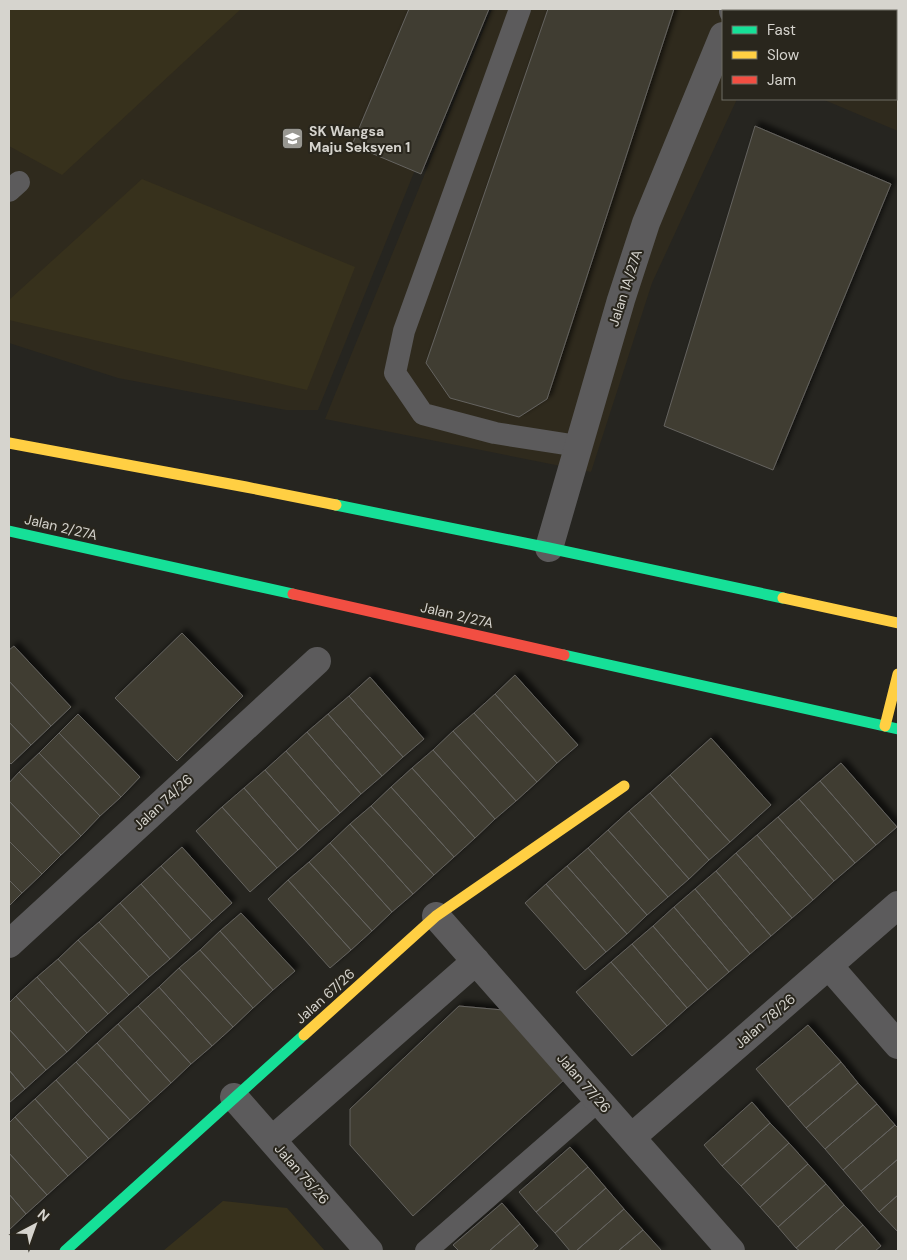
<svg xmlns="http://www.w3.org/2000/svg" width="907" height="1260" viewBox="0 0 907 1260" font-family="'DM Sans',sans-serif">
<defs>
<filter id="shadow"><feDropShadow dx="4.5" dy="-4.5" stdDeviation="2.5" flood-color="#0009"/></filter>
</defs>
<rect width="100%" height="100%" fill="#262520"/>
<!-- built -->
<path fill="#2f2a1d" d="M9,9h471l-162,401h-32l-168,-32 -109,-35z
M492,9h406v122l-76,-32h74v-88h-173v88h14l-85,184 -61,189 -266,-53z"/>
<!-- green -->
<path fill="#37311c" d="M9,9h232l-179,166 -53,-29z
M142,179l213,88 -48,123 -298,-70v-20z
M223,1201l64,7 38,43h-162z"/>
<!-- building -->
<path fill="#3f3d33" stroke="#65635f" filter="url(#shadow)" d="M409,9h80l-68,165 -69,-29z
M548,9h126l-127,390 -28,18 -69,-19 -24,-35z
M798,9h61l1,2h-64z
M859,9h39v55l-2,-3v-50h-36z
M896,61l2,3v28l-2,-1z
M755,126l136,58 -118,286 -109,-44z
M182,633l61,63 -66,65 -62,-63z
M14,646l57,61 -20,19 -42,-45v-31z
M515,675l63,70 -21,18 -62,-69z
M370,677l54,62 -21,18 -54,-61z
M9,681l42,45 -20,19 -22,-23z
M495,694l62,69 -20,19 -63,-69z
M349,696l54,61 -21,19 -54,-62z
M474,713l63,69 -21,19 -63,-70z
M78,714l62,63 -19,20 -62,-64z
M328,714l54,62 -21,18 -54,-62z
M9,722l22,23 -20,19 -2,-2z
M453,731l63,70 -21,18 -62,-69z
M307,732l54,62 -21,19 -54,-62z
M59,733l62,64 -21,19 -61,-63z
M711,738l60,67 -41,37 -60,-67z
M433,750l62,69 -20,19 -63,-70z
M286,751l54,62 -21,18 -54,-61z
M39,753l61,63 -19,20 -62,-64z
M841,763l56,64 -21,18 -56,-64z
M412,768l63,70 -21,19 -63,-70z
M265,770l54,61 -21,19 -54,-62z
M19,772l62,64 -20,19 -52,-54v-18z
M670,775l60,67 -21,18 -59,-67z
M820,781l56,64 -21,18 -56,-64z
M391,787l63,70 -20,18 -63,-69z
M244,788l54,62 -21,18 -55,-61z
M650,793l59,67 -20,19 -60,-68z
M799,799l56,64 -21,18 -56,-64z
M9,801l52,54 -19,19 -33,-33z
M371,806l63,69 -21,19 -63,-70z
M222,807l55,61 -27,24 -54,-61z
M629,811l60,68 -21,18 -60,-67z
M778,817l56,64 -21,19 -56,-65z
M350,824l63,70 -21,18 -62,-69z
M608,830l60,67 -21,18 -59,-67z
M757,835l56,65 -21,18 -56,-65z
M9,841l33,33 -20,19 -13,-13z
M330,843l62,69 -20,19 -63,-69z
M182,847l50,56 -20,18 -51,-55z
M588,848l59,67 -20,19 -60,-68z
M736,853l56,65 -21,18 -55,-65z
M309,862l63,69 -21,19 -63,-70z
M161,866l51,55 -21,19 -50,-56z
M567,866l60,68 -21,18 -60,-68z
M716,871l55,65 -21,18 -55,-65z
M9,880l13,13 -13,13z
M288,880l63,70 -21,18 -62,-69z
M141,884l50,56 -21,19 -50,-56z
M546,884l60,68 -21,18 -60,-67z
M695,889l55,65 -21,18 -55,-65z
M120,903l50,56 -21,18 -50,-55z
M674,907l55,65 -21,18 -55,-64z
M241,913l54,58 -22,19 -53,-59z
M99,922l50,55 -20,18 -51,-55z
M653,926l55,64 -21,18 -55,-64z
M220,931l53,59 -20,18 -53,-58z
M78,940l51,55 -21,19 -50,-55z
M632,944l55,64 -20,18 -56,-64z
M200,950l53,58 -20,19 -54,-59z
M58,959l50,55 -21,19 -50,-56z
M611,962l56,64 -35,30 -56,-64z
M179,968l54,59 -21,19 -53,-59z
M37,977l50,56 -20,19 -51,-56z
M159,987l53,59 -21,18 -53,-58z
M16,996l51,56 -21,18 -37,-41v-26z
M138,1006l53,58 -20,19 -53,-59z
M459,1006l44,4 62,69 -152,137 -63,-71v-36z
M118,1024l53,59 -21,19 -53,-59z
M808,1025l33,37 -53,45 -32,-38z
M9,1029l37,41 -21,19 -16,-19z
M97,1043l53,59 -20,18 -54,-58z
M76,1062l54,58 -21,19 -53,-59z
M841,1062l17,21 -52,45 -18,-21z
M9,1070l16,19 -16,14z
M56,1080l53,59 -21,19 -53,-59z
M858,1083l19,21 -52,45 -19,-21z
M35,1099l53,59 -20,18 -53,-59z
M752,1102l18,21 -48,43 -18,-21z
M877,1104l18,21 -52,45 -18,-21z
M15,1117l53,59 -21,19 -38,-42v-30z
M770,1123l19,20 -48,43 -19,-20z
M895,1125l3,3v31l-37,32 -18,-21z
M789,1143l19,21 -48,43 -19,-21z
M570,1147l18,20 -52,45 -17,-20z
M9,1153l38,42 -21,19 -17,-20z
M898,1159v36l-19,17 -18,-21z
M808,1164l18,20 -48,43 -18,-20z
M588,1167l18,21 -51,45 -19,-21z
M826,1184l18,21 -48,43 -18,-21z
M606,1188l18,21 -48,42h-6l-15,-18z
M9,1194l17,20 -17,16z
M898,1195v37l-19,-20z
M502,1203l18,21 -31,27h-30l-6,-6z
M844,1205l19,20 -29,26h-34l-4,-3z
M624,1209l19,21 -25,21h-42z
M520,1224l18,22 -6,5h-43z
M863,1225l18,21 -6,5h-41z
M643,1230l18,20 -2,1h-41z"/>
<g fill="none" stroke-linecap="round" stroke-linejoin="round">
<!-- lane -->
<path stroke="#5c5b5c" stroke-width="22" d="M520,9l-116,322 -9,42 28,41 72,19 83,13
M9,191l10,-9
M426,1251l173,-151"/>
<!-- street -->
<path stroke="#5c5b5c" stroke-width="28" d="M733,11l1,-2
M549,548l72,-248 25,-77 77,-187
M436,916l295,335
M9,944l308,-283
M829,966l69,79
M234,1097l135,154
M632,1137l266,-232
M272,1140l204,-179"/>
<!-- fast -->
<path stroke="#16e098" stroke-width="11" d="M336,505l213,43 234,50
M9,531l284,63
M564,655l334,74
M65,1251l239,-216"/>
<!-- slow -->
<path stroke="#ffcf43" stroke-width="11" d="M9,443l237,44 90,18
M783,598l115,25
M885,726l13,-52
M304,1035l132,-119 188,-130"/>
<!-- jam -->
<path stroke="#f24e42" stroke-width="11" d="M293,594l271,61"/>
</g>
<!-- icons -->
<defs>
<symbol id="school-square" viewBox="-11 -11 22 22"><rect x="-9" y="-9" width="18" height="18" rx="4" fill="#989791" stroke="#29261d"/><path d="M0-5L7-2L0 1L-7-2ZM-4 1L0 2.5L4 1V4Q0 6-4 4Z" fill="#fff"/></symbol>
</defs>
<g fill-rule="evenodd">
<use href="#school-square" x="280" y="126" width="25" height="25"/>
</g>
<g text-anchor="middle" stroke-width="4" stroke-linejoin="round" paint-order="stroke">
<!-- poi labels -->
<g font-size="14" font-weight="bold" fill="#d6d4ce" stroke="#29261d" text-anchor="start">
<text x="309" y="136">SK Wangsa<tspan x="309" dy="16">Maju Seksyen 1</tspan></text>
</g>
<!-- street labels -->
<g font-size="14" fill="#d6d4ce" stroke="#29261d">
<text transform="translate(625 288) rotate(-72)" y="5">Jalan 1A/27A</text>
<text transform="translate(61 527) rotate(13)" y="5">Jalan 2/27A</text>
<text transform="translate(457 615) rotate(13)" y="5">Jalan 2/27A</text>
<text transform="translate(163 802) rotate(-43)" y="5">Jalan 74/26</text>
<text transform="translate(325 996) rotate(-42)" y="5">Jalan 67/26</text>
<text transform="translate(765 1021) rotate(-41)" y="5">Jalan 78/26</text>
<text transform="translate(584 1083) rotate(49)" y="5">Jalan 77/26</text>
<text transform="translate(302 1174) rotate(49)" y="5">Jalan 75/26</text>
</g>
</g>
<!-- border -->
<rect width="907" height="1260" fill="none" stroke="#d6d4ce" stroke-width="20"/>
<!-- legend -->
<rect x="722" y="10" width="175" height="90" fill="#29261d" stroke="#6e6c64"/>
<rect x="732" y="26" width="25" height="8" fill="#16e098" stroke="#6e6c64"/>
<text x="767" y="35" font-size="15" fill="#d6d4ce">Fast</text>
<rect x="732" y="51" width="25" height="8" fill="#ffcf43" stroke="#6e6c64"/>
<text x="767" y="60" font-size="15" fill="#d6d4ce">Slow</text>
<rect x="732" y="76" width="25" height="8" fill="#f24e42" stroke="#6e6c64"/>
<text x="767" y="85" font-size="15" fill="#d6d4ce">Jam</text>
<!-- north arrow -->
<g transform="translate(35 1225) rotate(41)" stroke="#29261d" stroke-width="4" paint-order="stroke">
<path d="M0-4L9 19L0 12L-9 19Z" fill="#d6d4ce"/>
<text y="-8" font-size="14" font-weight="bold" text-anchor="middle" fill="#d6d4ce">N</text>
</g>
</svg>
